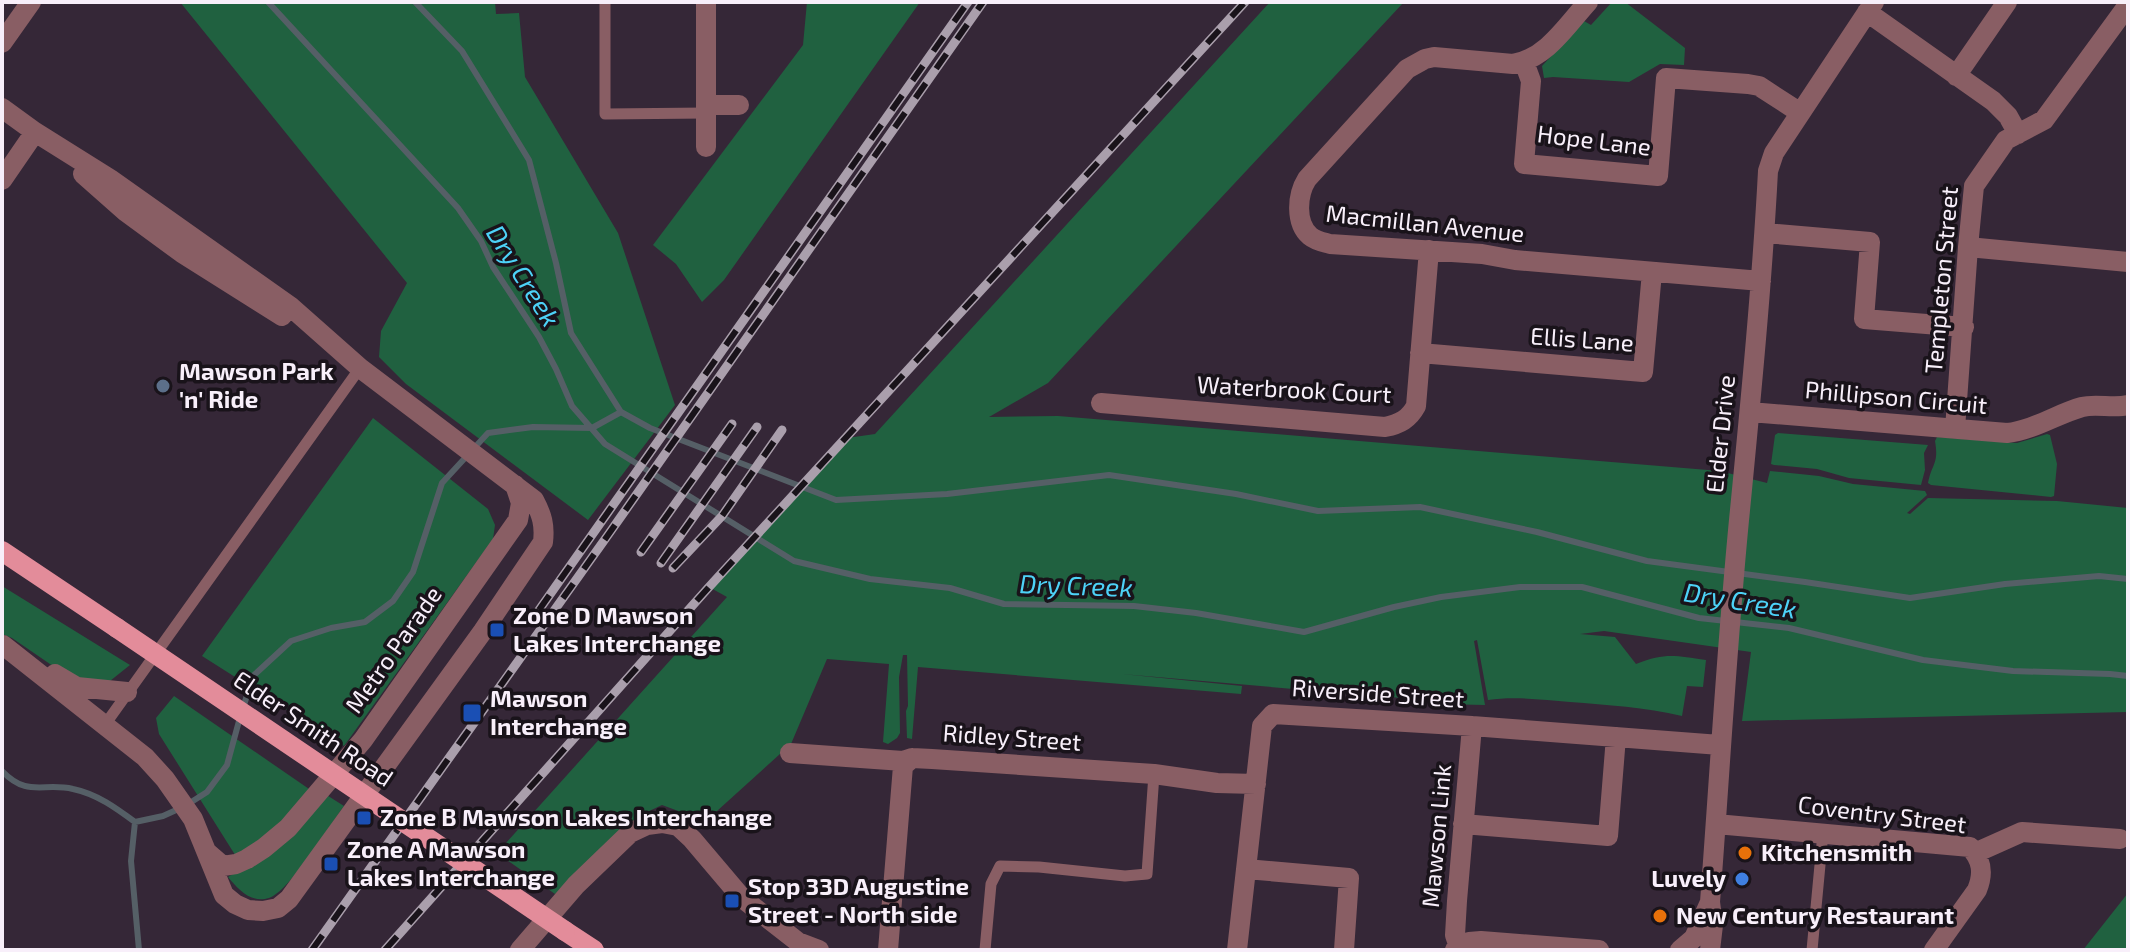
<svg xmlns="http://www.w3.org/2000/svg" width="2130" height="952" viewBox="0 0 2130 952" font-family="'Exo 2',sans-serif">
<rect width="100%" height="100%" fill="#352737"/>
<!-- green -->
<path fill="#206140" d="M180,2h315l1,12 23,-1 6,64 93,156 57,172 -87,115 -182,-136 -27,-27 2,-26 26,-48z
M807,2h113l-196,278 -22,22 -26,-38 -23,-19 150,-200z
M1270,2h134l-356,381 -59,34 69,-1 662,55 47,12 3,-12 49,5 34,8 72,7 2,4 -20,18 3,1 18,-16 129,3 71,7v204l-386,9 9,-69 -147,-21 -24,3 35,3 21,27c30,-12 40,-8 70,-4l-3,27 -16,-1 -5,30c-37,-9 -75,-11 -112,-14 -27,-2 -55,-6 -82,-2l-11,-60 -3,1 11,64 -46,-1v-3l-73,-6 -10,-3 -5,2 -229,-20 120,12 -1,8 -323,-27 -6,72 -5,-1 -1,-27 2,-5 -1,-51h-4l-4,22 1,56 -3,5 -9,6 -5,-2 6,-78 -62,-5 -36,85 -74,67 -36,1 -19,-7 -17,8 -90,81 -58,-41 230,-256 -18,-10 138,-149 28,-4z
M1612,2h13l60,46 -1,17 -24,-1 -31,18 -76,-5 -9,1 -2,-12 42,-45 7,4z
M373,418l115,91 7,16 -2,14 -149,207 -142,-90z
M1778,433l150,12 -4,8 1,17 -4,15 -72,-7 -32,-9 -43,-4 -3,-1 4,-29z
M2047,434l3,1 7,29 -3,32 -3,1 -120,-12 -3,-2c4,-20 11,-19 7,-42l2,-4 80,6z
M2,586l128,79 -20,16 -24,1 -20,-7 -54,-37 -10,-4z
M174,696l138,95 -35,41 -40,26 -78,-124 -3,-16z
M325,794l19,12c-14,19 -55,86 -75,92 -18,6 -31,-9 -41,-21l35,-22z
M2128,893v57h-45z"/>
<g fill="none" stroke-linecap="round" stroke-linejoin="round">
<!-- stream -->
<path stroke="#555f66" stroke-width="6" d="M268,2l190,206 23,33 12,26 46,70 17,32 16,37 33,38 189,117 76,18 80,9 54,16 130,2 62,7 108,19 90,-25 47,-10 79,-10h62l117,31 90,10 134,32 90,11 97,3 18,2
M415,2l47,49 67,109 27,103 15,70 50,79 29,16 186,72 111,-6 162,-19 127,19 82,17 102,-4 117,25 110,29 158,21 105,16 95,-14 94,-8 29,3
M2,771c26,27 41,11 71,18 24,5 43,19 62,33l28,-6 22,-10 22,-14 20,-27 12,-44 14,-45 38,-35 40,-13 34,-6 28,-21 20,-29 29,-89 46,-50 45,-6 59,1 29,-16
M135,822l-4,39 8,89"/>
<!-- lane -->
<path stroke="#895e64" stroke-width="11" d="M605,2v112l101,-1
M104,726l256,-358
M985,950l6,-66 9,-18 39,1 86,9 22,-2 7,-100
M1812,950l11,-117"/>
<!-- street -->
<path stroke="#895e64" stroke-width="20" d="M1588,2c-21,23 -42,57 -75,62l-79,-7 -9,2 -18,10 -100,110c-10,16 -12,44 3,57 6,5 13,6 20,8l152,10 33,6 246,21
M1867,12l126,89 15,15 10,18
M2,43l29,-41
M1524,62l7,19 -7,83 134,12 8,-98 82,6 11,2 40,26
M1956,76l51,-74
M706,105h33
M2,108l33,24 75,47 181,128 69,61 174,132c8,15 11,25 9,42l-60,89 -194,268 -11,9 -15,3 -15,-1 -13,-6 -11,-9 -31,-76 -28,-40 -20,-22 -142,-112
M706,147v-145
M83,174l43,38 56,41 100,63
M2,180l33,-48
M1765,233l105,9 -6,77 100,8
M1968,247l160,15
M1420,353l223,19 9,-100
M1101,403l284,24c15,-3 24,-8 31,-21l13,-156
M1750,412l257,21c27,-3 50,-19 75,-26 15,-4 31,2 46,-2
M1955,429l13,-182 6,-61 32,-46 38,-20 84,-115
M55,674l22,13 50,5
M790,753l113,8 9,-3 20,1 222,15 63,9 39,1
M1463,824l145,12 8,-99
M1716,824l254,23c12,13 14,26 7,43l-43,60
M208,853l15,13 13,-2 11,-5 17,-11 24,-20 75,-88 155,-220 3,-17 -6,-18
M1975,853l47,-21 98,7
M1246,869l103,9 -5,72
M520,950l56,-65 54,-52 17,-8 15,-2 16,3 14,13 50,59 56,44 21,8
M888,950l15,-184 9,-8
M1237,950l25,-224 11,-12 199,12 248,19
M1455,950l14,-8 12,-1 118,9
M1460,950l-5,-15 2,-34 15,-175
M1680,950l14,-12 16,-36
M1710,950l3,-25 -3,-23c10,-131 17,-262 30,-392 11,-113 22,-226 28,-339l6,-18 100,-151"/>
<!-- primary -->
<path stroke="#e38c9a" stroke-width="20" d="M2,551l115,77
M565,931l29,19"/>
<defs>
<path id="rail" d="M641,552l91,-128
M661,563l96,-136
M673,568l49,-52 60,-86
M539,610l429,-608
M312,950l296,-415 375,-533
M385,950l324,-363 536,-585"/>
</defs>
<!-- rail casing -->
<use href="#rail" stroke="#aa9fac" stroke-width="9"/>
<!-- rail -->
<use href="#rail" stroke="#19131a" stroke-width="6" stroke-dasharray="18" stroke-linecap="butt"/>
<!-- primary-bridge -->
<path stroke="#e38c9a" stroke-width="20" d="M117,628l448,303"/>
</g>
<!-- markers -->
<circle fill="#5c6f8a" stroke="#19131a" stroke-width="3" cx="163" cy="386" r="8"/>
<g fill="#1a4fb4" stroke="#19131a" stroke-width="3">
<rect x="489" y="622" width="16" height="16" rx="4"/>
<rect x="462" y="703" width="20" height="20" rx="4"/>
<rect x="356" y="810" width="16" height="16" rx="4"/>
<rect x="323" y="856" width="16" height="16" rx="4"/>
<rect x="724" y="893" width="16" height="16" rx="4"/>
</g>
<g fill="#e8710a" stroke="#19131a" stroke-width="3">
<circle cx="1745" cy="853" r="8"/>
<circle cx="1660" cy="916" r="8"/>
</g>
<circle fill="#3f7fe0" stroke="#19131a" stroke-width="3" cx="1742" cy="879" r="8"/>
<g text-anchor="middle" stroke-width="7" stroke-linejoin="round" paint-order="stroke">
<!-- street labels -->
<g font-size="24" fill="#f8effa" stroke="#19131a">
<text transform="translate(1594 141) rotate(7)" y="8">Hope Lane</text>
<text transform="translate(1425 224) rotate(6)" y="8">Macmillan Avenue</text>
<text transform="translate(1942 280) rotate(-85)" y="8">Templeton Street</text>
<text transform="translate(1582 340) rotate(4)" y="8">Ellis Lane</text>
<text transform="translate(1294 390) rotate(3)" y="8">Waterbrook Court</text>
<text transform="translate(1896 398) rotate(5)" y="8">Phillipson Circuit</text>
<text transform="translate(1721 434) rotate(-84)" y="8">Elder Drive</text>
<text transform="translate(394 650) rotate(-55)" y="8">Metro Parade</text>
<text transform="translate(1378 694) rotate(4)" y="8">Riverside Street</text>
<text transform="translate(313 729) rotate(34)" y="8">Elder Smith Road</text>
<text transform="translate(1012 738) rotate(4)" y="8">Ridley Street</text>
<text transform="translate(1882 815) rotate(7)" y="8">Coventry Street</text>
<text transform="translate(1437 836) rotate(-85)" y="8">Mawson Link</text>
</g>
<!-- poi labels -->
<g font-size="24" font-weight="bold" fill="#f8effa" stroke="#19131a" text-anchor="start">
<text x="179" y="380">Mawson Park<tspan x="179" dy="28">'n' Ride</tspan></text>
<text x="513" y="624">Zone D Mawson<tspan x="513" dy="28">Lakes Interchange</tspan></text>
<text x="490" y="707">Mawson<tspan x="490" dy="28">Interchange</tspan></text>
<text x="380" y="826">Zone B Mawson Lakes Interchange</text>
<text x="347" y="858">Zone A Mawson<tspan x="347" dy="28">Lakes Interchange</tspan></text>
<text x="1761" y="861">Kitchensmith</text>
<text x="1726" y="887" text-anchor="end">Luvely</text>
<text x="748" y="895">Stop 33D Augustine<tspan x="748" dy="28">Street - North side</tspan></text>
<text x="1676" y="924">New Century Restaurant</text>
</g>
<!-- water labels -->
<g font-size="26" font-style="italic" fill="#4dd2f7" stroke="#19131a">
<text transform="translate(523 276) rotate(58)" y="9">Dry Creek</text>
<text transform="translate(1076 586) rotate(2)" y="9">Dry Creek</text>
<text transform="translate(1740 601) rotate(9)" y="9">Dry Creek</text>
</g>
</g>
<!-- border -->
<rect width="2130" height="952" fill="none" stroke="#f8effa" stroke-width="8"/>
</svg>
